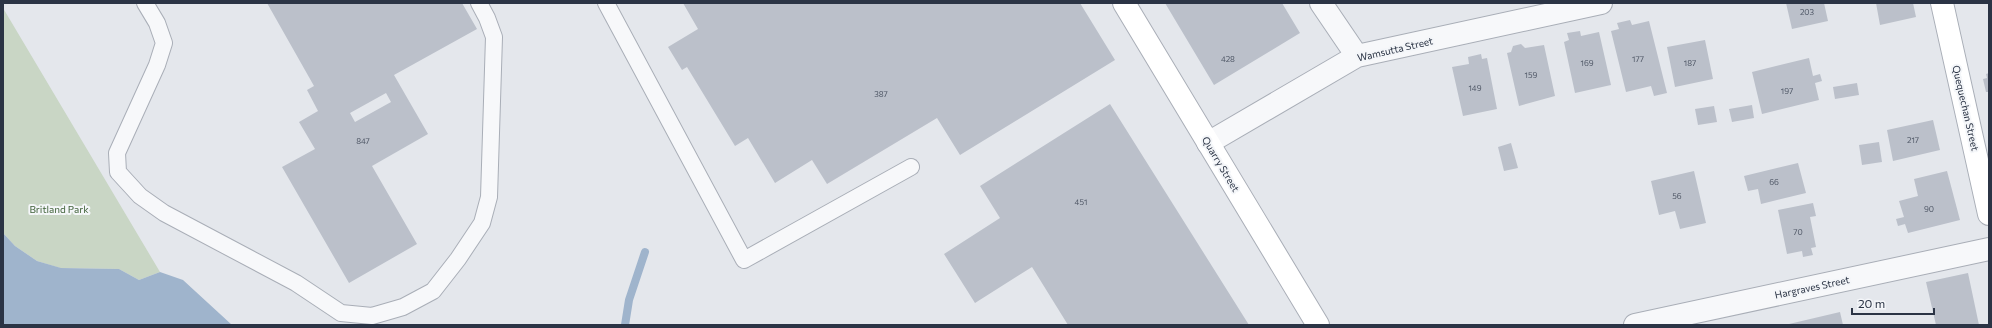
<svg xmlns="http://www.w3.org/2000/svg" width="1992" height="328" viewBox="0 0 1992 328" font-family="Commissioner,sans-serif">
<rect width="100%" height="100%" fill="#e4e7ec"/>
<!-- green -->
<path fill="#c9d6c5" d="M3,8l157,264 -21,8 -20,-11 -59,-1 -23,-7 -22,-15 -12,-13z"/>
<!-- water -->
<path fill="#9fb4cc" d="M3,233l12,13 22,15 24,7 58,1 20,11 21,-8 23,8 49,45h-229z"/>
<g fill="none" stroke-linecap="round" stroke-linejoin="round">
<!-- stream -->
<path stroke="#9fb4cc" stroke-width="8" d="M625,325l4,-25 16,-48"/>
</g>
<!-- building -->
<path fill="#bbc0ca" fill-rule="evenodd" d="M267,3h195l15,26 -83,46 34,59 -56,32 45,78 -68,39 -67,-116 33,-18 -16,-27 19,-11 -11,-21 7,-4zM386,93l5,9 -36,20 -5,-9z
M683,3h397l35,57 -155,95 -23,-37 -110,66 -15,-24 -37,23 -27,-45 -13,8 -48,-79 -5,3 -14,-23 30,-18z
M1165,3h117l18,30 -86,52z
M1786,3h38l4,18 -36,8z
M1876,3h37l3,14 -36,8z
M1630,20l2,5 17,-4 18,72 -13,3 -3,-10 -25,6 -15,-61 8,-2 -2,-6z
M1580,31l1,5 18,-4 12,53 -36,8 -11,-51 5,-2 -2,-7z
M1705,40l8,39 -38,8 -8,-40z
M1521,44l4,4 19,-3 11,51 -36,10 -12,-53 4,-1 2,-6z
M1481,54l1,5 5,-1 10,51 -34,7 -11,-49 17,-3 -1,-7z
M1809,58l4,18 7,-2 2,7 -7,2 4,17 -57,14 -10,-42z
M1989,73v19h-3l-3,-13 4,-1 -1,-4z
M1857,83l2,12 -24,4 -2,-12z
M1110,104l139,221h-181l-36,-58 -57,36 -31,-49 56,-36 -20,-32z
M1752,105l2,13 -22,4 -3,-13z
M1714,106l3,16 -19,3 -3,-16z
M1933,120l7,30 -47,11 -6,-31z
M1879,142l3,20 -20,3 -3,-20z
M1511,143l7,25 -14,3 -6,-24z
M1798,163l8,30 -45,11 -3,-15 -10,2 -4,-15z
M1694,171l12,52 -26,6 -5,-18 -16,4 -8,-34z
M1947,171l13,49 -52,13 -3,-9 -7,2 -2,-7 8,-2 -5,-16 19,-5 -4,-17z
M1813,203l3,13 -6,1 6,30 -5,1 2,7 -10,2 -1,-6 -15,3 -9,-44z
M1968,273l11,52h-43l-10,-43z
M1840,312l3,13h-54v-1z"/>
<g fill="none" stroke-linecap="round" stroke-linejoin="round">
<defs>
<path id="lane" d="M145,3l12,20 7,20 -7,22 -40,88 1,19 22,24 24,17 132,70 45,30 31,3 31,-9 30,-16 25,-32 24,-36 7,-26 5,-160 -7,-19 -8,-15
M606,3l138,257 167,-93"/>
<path id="street" d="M1321,3l36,53
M1208,143l149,-87 244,-53
M1635,325l354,-76"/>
<path id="secondary" d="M1124,3l194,322
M1942,3l47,211"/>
</defs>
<!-- lane casing -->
<use href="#lane" stroke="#a9aeb7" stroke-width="18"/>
<!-- street casing -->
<use href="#street" stroke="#a9aeb7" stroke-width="24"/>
<!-- secondary casing -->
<use href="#secondary" stroke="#a9aeb7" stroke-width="24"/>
<!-- lane -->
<use href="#lane" stroke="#f7f8fa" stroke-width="16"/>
<!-- street -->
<use href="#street" stroke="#f7f8fa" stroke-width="22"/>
<!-- secondary -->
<use href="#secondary" stroke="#fff" stroke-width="22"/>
</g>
<g text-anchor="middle" stroke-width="4" stroke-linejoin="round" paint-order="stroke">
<!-- number labels -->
<g font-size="8" fill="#4f5766">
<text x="1807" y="15">203</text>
<text x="1228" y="62">428</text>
<text x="1638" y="62">177</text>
<text x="1587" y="66">169</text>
<text x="1690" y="66">187</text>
<text x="1531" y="78">159</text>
<text x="1475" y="91">149</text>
<text x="1787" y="94">197</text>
<text x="881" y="97">387</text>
<text x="1913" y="143">217</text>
<text x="363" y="144">847</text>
<text x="1774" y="185">66</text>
<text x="1677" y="199">56</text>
<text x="1081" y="205">451</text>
<text x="1929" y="212">90</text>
<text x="1798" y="235">70</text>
</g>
<!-- street labels -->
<g font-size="10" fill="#2b3445" stroke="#f4f6f9">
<text transform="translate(1395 49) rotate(-13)" y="4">Wamsutta Street</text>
<text transform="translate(1966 108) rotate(77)" y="4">Quequechan Street</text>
<text transform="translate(1221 164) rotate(59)" y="4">Quarry Street</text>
<text transform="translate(1812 287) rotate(-12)" y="4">Hargraves Street</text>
</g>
<!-- park labels -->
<g font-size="10" fill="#3f6138" stroke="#f4f6f9">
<text x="59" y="213">Britland Park</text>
</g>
</g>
<!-- border -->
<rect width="1992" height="328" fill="none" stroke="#2b3445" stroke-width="8"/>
<!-- scale -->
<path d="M1852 308v6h82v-6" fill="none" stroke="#2b3445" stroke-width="2"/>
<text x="1858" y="308" font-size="12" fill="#2b3445" stroke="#f4f6f9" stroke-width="3" paint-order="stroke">20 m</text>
</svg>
